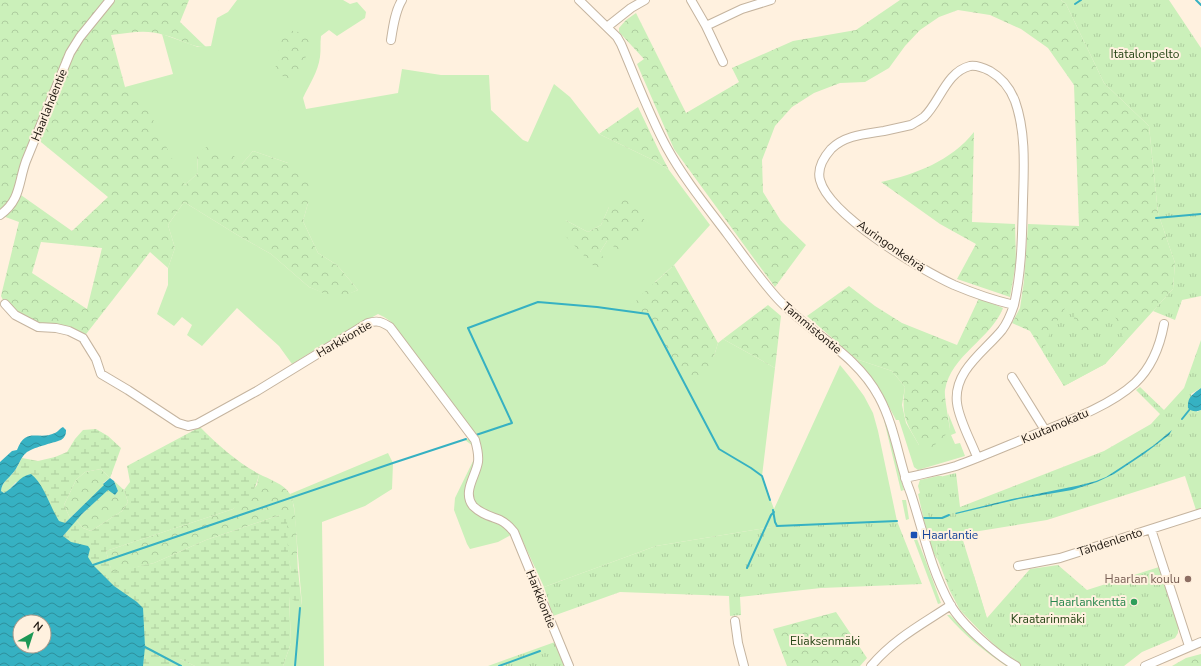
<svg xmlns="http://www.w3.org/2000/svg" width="1201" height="666" viewBox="0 0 1201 666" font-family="'Nunito Sans',sans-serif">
<defs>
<pattern id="forest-crowns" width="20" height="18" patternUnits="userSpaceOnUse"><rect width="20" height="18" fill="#cbf0ba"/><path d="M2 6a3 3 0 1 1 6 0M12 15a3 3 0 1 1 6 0" fill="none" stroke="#aecd9f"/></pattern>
<pattern id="wetland-marsh" width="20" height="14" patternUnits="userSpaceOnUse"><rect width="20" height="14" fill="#cbf0ba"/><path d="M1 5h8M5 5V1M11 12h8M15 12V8" fill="none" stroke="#aecd9f"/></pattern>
<pattern id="park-tufts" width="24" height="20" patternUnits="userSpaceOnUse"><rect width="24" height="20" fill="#cbf0ba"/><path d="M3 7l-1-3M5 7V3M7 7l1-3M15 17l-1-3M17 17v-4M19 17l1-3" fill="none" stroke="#aecd9f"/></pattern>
<pattern id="water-waves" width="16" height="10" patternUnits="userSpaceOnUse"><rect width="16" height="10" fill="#36b1c2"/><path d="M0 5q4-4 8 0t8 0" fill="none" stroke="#2d8f9c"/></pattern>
</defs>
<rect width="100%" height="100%" fill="#fff1df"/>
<!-- green -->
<path fill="#cbf0ba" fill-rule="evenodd" d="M237,0h106l7,4 7,-2 9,10 -1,6 -28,18 -8,-6 -8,6c-1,7 0,14 -1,21 -2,15 -11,28 -17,41l3,11 92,-16 4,-24 39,6h48l2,35 32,30 5,2 26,-58 16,13 29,37 56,27 14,9 41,55 -36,40 -19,17 -7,32 35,66 31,-24 4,-13 5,-4 52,29 -13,108 12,33 66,-144 13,16 11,15 9,17 5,18 19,90 -120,5 -121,20 -112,41 -26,-56 -20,11 -28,7 -3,-5 -13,-34 1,-12 19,-39 -1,-13 -8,-6 11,-5 -86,-114 -6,-4 -6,-3 -57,32 -29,18 -13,-18 -42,-38 -35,38 -15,-11 5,-10 -10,-8 -8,9 -17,-12 11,-29v-17l7,-20 -7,-23 16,-23 55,34 32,18 38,33 28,11 21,-8 -21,-25 -19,-12 -15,-32 5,-18 -20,-40 -35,-12 -11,13 -45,-10 1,19 -13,12 -60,-98 48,-13 -11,-40 36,13 13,-1 6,-28 11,-6zM609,207l-2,34 -7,11 -35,-32 23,12 13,-7z
M856,359l36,12 13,16 -3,18 4,18 13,22 31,-16 -2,-16 8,20 -5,2 4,9 5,-1 5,13 -47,14 -4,-3 -15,-47h-3c-12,-23 -22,-42 -40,-61z
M884,420h1l19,70 -3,1z
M388,453l5,10 -1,26 -27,17 -43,16 2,144h-41l8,-23 -2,-47 13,9 -8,-99 -4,-12z
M938,476h4l-6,70 2,14c-9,-11 -16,-50 -20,-66l2,-1 -2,-7 2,-6z
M902,500h4l3,19 -3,1z
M917,539l8,20 16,44 -3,1 -24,-64z
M974,576l19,63 19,17 17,10h-10l-17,-14 -20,-19 -22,-23 6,2z
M947,615h3l30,30 29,21h-3c-22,-15 -42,-31 -59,-51z
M168,659h12l15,7h-23z"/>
<!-- forest -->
<path fill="url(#forest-crowns)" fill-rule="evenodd" d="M0,0h189l-9,22 26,25c-14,1 -28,-9 -42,-12 -18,-6 -35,-2 -53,0l14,52 20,16 40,82 13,-12 -1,-19 11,-8 24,8 10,10 11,-13 35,12 8,-1 14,18 -2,23 -5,18 15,32 19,12 21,25 -21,9 -28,-12 -38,-33 -32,-18 -55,-34 -16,23 7,23 -7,20 -18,-16 -67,86 -45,-11 -33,-23 -4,-8 18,-74 -19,-7zM36,138l72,59 -36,34 -54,-38zM41,242l61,6 -15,61 -55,-36z
M900,0h161l5,4 38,79 45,43 9,87 17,50 -2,26 -68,75 -41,22 -34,-55 -18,-8 8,-15 4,-27 4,-57 51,2 -5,-141 -26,-37 -27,-19 -31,-14 -32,-5 -19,7 -19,13 -15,16 -16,22 -24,14 -25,1 -26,10 -22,14 -17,19 -13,34 1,32 18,29 25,24 -31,42 -20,-27 -81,-111 -37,-85 7,-5 -25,-27v-4l7,-8 10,-7 50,100 53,-31 -7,-14 61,-27 63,-11z
M283,29l30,6 -15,45 -13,-2 -10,-8z
M638,107l22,46 9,17 -14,-9 -56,-27z
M974,132l-2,90 43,2 1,38 -6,35 -53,-18 19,-35 -36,-20 -59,-42c35,-8 70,-21 93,-50z
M618,196l18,4 10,24 -27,27 -12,-10 -7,11 7,12 -6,10 -43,-46 7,-8 23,12 13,-7 8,-18z
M674,265l44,78 -4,13 -10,19 -21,5 -35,-66 -19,-3 10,-14z
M849,286l26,20 27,17 55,22 22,-47 24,10c-12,31 -52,47 -58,82 -1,7 4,31 5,39l-7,9 -13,11 -11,-4c-14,-24 -18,-30 -14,-58l-13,-16 -36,-12 -49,-43z
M768,305l13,11 -6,52 -52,-29z
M101,469l9,9 -7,5 2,2 -35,33 -6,-13 12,-25 9,-8z
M259,474c10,5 25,10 31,20 7,11 7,61 8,76h-7l-11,-55 -74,25 -52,23 -42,10 -6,-22 127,-42 24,-24z
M114,481l10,9 4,12 -6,9 -31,20 -8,-3 -7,-8 32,-31 7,6 3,-4z
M940,531l21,3 5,78 -6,-2 -10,-19 -12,-31 -3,-24z
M836,612l31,46 -7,8h-73l-14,-37z
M1201,654v12h-29l14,-8z"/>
<!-- wetland -->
<path fill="url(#wetland-marsh)" d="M200,427c18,18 37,35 59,47 -4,19 -11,24 -26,35l-127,42 6,21 42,-9 52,-23 74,-25 7,4 1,32 3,19h7l4,36 -13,-9 2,46 -8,23h-88l-15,-7h-11l3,7h-36l-73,-130 13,-16 7,8 8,3 31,-20 6,-9 -4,-12 6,-8 -3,-16z
M96,429l12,7 13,12 -11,30 -9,-9 -16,3 -9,8 -12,25 6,13 -5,5 -7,3 -42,-44 -8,9 -4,2 -3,-2c1,-9 7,-12 12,-18 4,-5 6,-10 9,-15l16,3 17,-4 12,-5 8,-13 8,-9z"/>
<!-- park -->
<path fill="url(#park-tufts)" d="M1061,0h108l32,48v248l-19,4 -7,20 -22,-9 20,-22 2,-26 -17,-50 -9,-87 -45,-43 -38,-79z
M1067,305h4l4,3 -2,20 5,6c13,3 23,-15 31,-25l4,2 12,31 -20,22 -41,22 -21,-34 7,-19z
M1201,340v48l-10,6 6,18 4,-2v99l-5,1 -11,-34 -138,44 -86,14 26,84 43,-49 28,-4 29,25 72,-23 19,59v7l-3,5 -33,14 -18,14h-97l-21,-14 -29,-28 -11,-12 -9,-13 -7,-14 -5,-14 -25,-84 1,-3 2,-3 33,-8 4,34 144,-56 47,-27 9,-10 -24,-24 4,-3 24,23 20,-22z
M897,521l25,63 -101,4 -81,9 1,18 -11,1 -1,-20 -109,-4 -67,24 -9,-29 112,-41 121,-20z
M555,642l9,24h-76z"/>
<!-- water -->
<path fill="url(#water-waves)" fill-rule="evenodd" d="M1201,388v22c-5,2 -9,2 -13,-2 -1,-11 5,-14 13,-20z
M63,427l3,3c0,5 -1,7 -5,10 -8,3 -30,8 -35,13 -6,5 -8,15 -14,21 -5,6 -10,8 -11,17l3,2c10,-5 15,-17 27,-19 13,10 19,33 28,47l6,2 39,-38 -1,-1 7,-6 4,3 4,10 -3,4 -7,-5 -26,24 -19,22 8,6 17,4 2,3 -2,8 5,8 21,21 23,16 6,6 2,39 -2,19h-143v-204l12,-11 5,-1c9,-24 21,-9 38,-17 4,-2 4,-4 8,-6zM20,622h24v24h-24z
M1172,430l-3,5 -25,19 -30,20 -17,8 -25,8 -53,9 -63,15 -1,-1 57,-14 69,-14 15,-4 10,-4 26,-17 22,-15z"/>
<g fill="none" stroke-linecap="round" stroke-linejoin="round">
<!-- stream -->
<path stroke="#36b1c2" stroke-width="2" d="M1196,0l5,5
M1075,4l6,-4
M1156,218l45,-4
M1182,419l8,-10
M476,435l36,-12 -44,-95 70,-26 59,5 51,7 71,135 32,19 11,8 8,24
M773,510l2,12 2,4 120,-5
M924,518h18l7,-3
M93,565l300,-102 73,-24
M747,568l24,-53 3,-3
M145,647l36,19
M295,666l5,-58
M499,666l41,-15"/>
<defs>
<path id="minor" d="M579,0l38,37 4,7c15,35 28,71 46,104 17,31 40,59 61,87 16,21 31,43 49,63 32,35 79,55 102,99 13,24 18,52 26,79 1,6 4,12 6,18 12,37 20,76 39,110 11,20 46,51 66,62
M691,0l15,26 36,-17 29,-9
M706,26l17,36
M607,27l24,-19 14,-8
M391,40c2,-13 4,-29 11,-40
M0,215c21,-15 18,-32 26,-54l44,-108 10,-16 30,-37
M5,304l10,11 23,12 18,1 13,3 14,7 13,21 5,15 27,16 50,33 10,3 9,-2 60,-33 111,-68c10,-3 14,-1 22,4l85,113c2,7 4,14 3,22 -2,14 -16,30 -5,44 8,8 17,10 27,14 6,3 10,7 14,12l55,134
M1012,377l33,53
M977,457c-6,-16 -18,-37 -20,-54 -4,-32 28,-52 45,-73 6,-8 9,-16 12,-25 -21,-5 -41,-12 -60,-20 -33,-15 -125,-70 -134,-105 -3,-11 4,-23 11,-31 14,-14 35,-15 53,-18 9,-2 18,-4 27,-6 5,-3 9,-5 13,-8 16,-15 22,-45 46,-51 7,-1 14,2 20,5 12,7 20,17 25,30 11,31 9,66 8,99 -1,36 -1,69 -9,105
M905,478c17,-4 34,-7 51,-12 28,-10 57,-23 85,-34 30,-12 70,-27 94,-49 17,-16 25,-37 29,-59
M1151,529l38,117
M1018,566l42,-8 141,-45
M735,621l3,22 6,23
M871,666c24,-28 50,-41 80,-61
M1145,666l56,-24"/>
</defs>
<!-- minor casing -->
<use href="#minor" stroke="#c5b49f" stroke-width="10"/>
<!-- minor -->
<use href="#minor" stroke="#fff" stroke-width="8"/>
</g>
<!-- markers -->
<rect fill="#1a4fb4" stroke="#fff1df" stroke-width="1.5" x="910" y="531" width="8" height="8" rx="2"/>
<circle fill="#8d6e63" stroke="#fff1df" stroke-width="1.5" cx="1188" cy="579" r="4"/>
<circle fill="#2e9e5b" stroke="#fff1df" stroke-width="1.5" cx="1134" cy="602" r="4"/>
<g text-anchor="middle" stroke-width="4" stroke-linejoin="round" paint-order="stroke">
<!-- park labels -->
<g font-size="12" fill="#254414" stroke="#fff1df">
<text x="1145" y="58">Itätalonpelto</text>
<text x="1048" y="623">Kraatarinmäki</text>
<text x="825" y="645">Eliaksenmäki</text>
</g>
<!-- street labels -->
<g font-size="12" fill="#1e1710" stroke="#fff1df">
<text transform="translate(49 105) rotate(-68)" y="4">Haarlahdentie</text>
<text transform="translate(891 246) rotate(35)" y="4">Auringonkehrä</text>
<text transform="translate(812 328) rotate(40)" y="4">Tammistontie</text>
<text transform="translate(344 339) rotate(-30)" y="4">Harkkiontie</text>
<text transform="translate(1055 426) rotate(-23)" y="4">Kuutamokatu</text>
<text transform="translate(1110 542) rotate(-18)" y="4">Tähdenlento</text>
<text transform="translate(541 599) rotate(68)" y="4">Harkkiontie</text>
</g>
<!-- transit labels -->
<g font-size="12" fill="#164399" stroke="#fff1df" text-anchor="start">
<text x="922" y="539">Haarlantie</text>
</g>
<!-- education labels -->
<g font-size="12" fill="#785e54" stroke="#fff1df" text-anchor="end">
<text x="1180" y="583">Haarlan koulu</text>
</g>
<!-- leisure labels -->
<g font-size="12" fill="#27864d" stroke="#fff1df" text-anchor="end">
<text x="1126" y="606">Haarlankenttä</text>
</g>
</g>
<!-- north arrow -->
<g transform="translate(32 634) rotate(39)"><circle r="19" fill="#fff1df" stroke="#a59a8c"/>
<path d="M0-3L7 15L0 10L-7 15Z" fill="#1d9855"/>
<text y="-6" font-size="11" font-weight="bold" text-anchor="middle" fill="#1e1710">N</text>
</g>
</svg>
